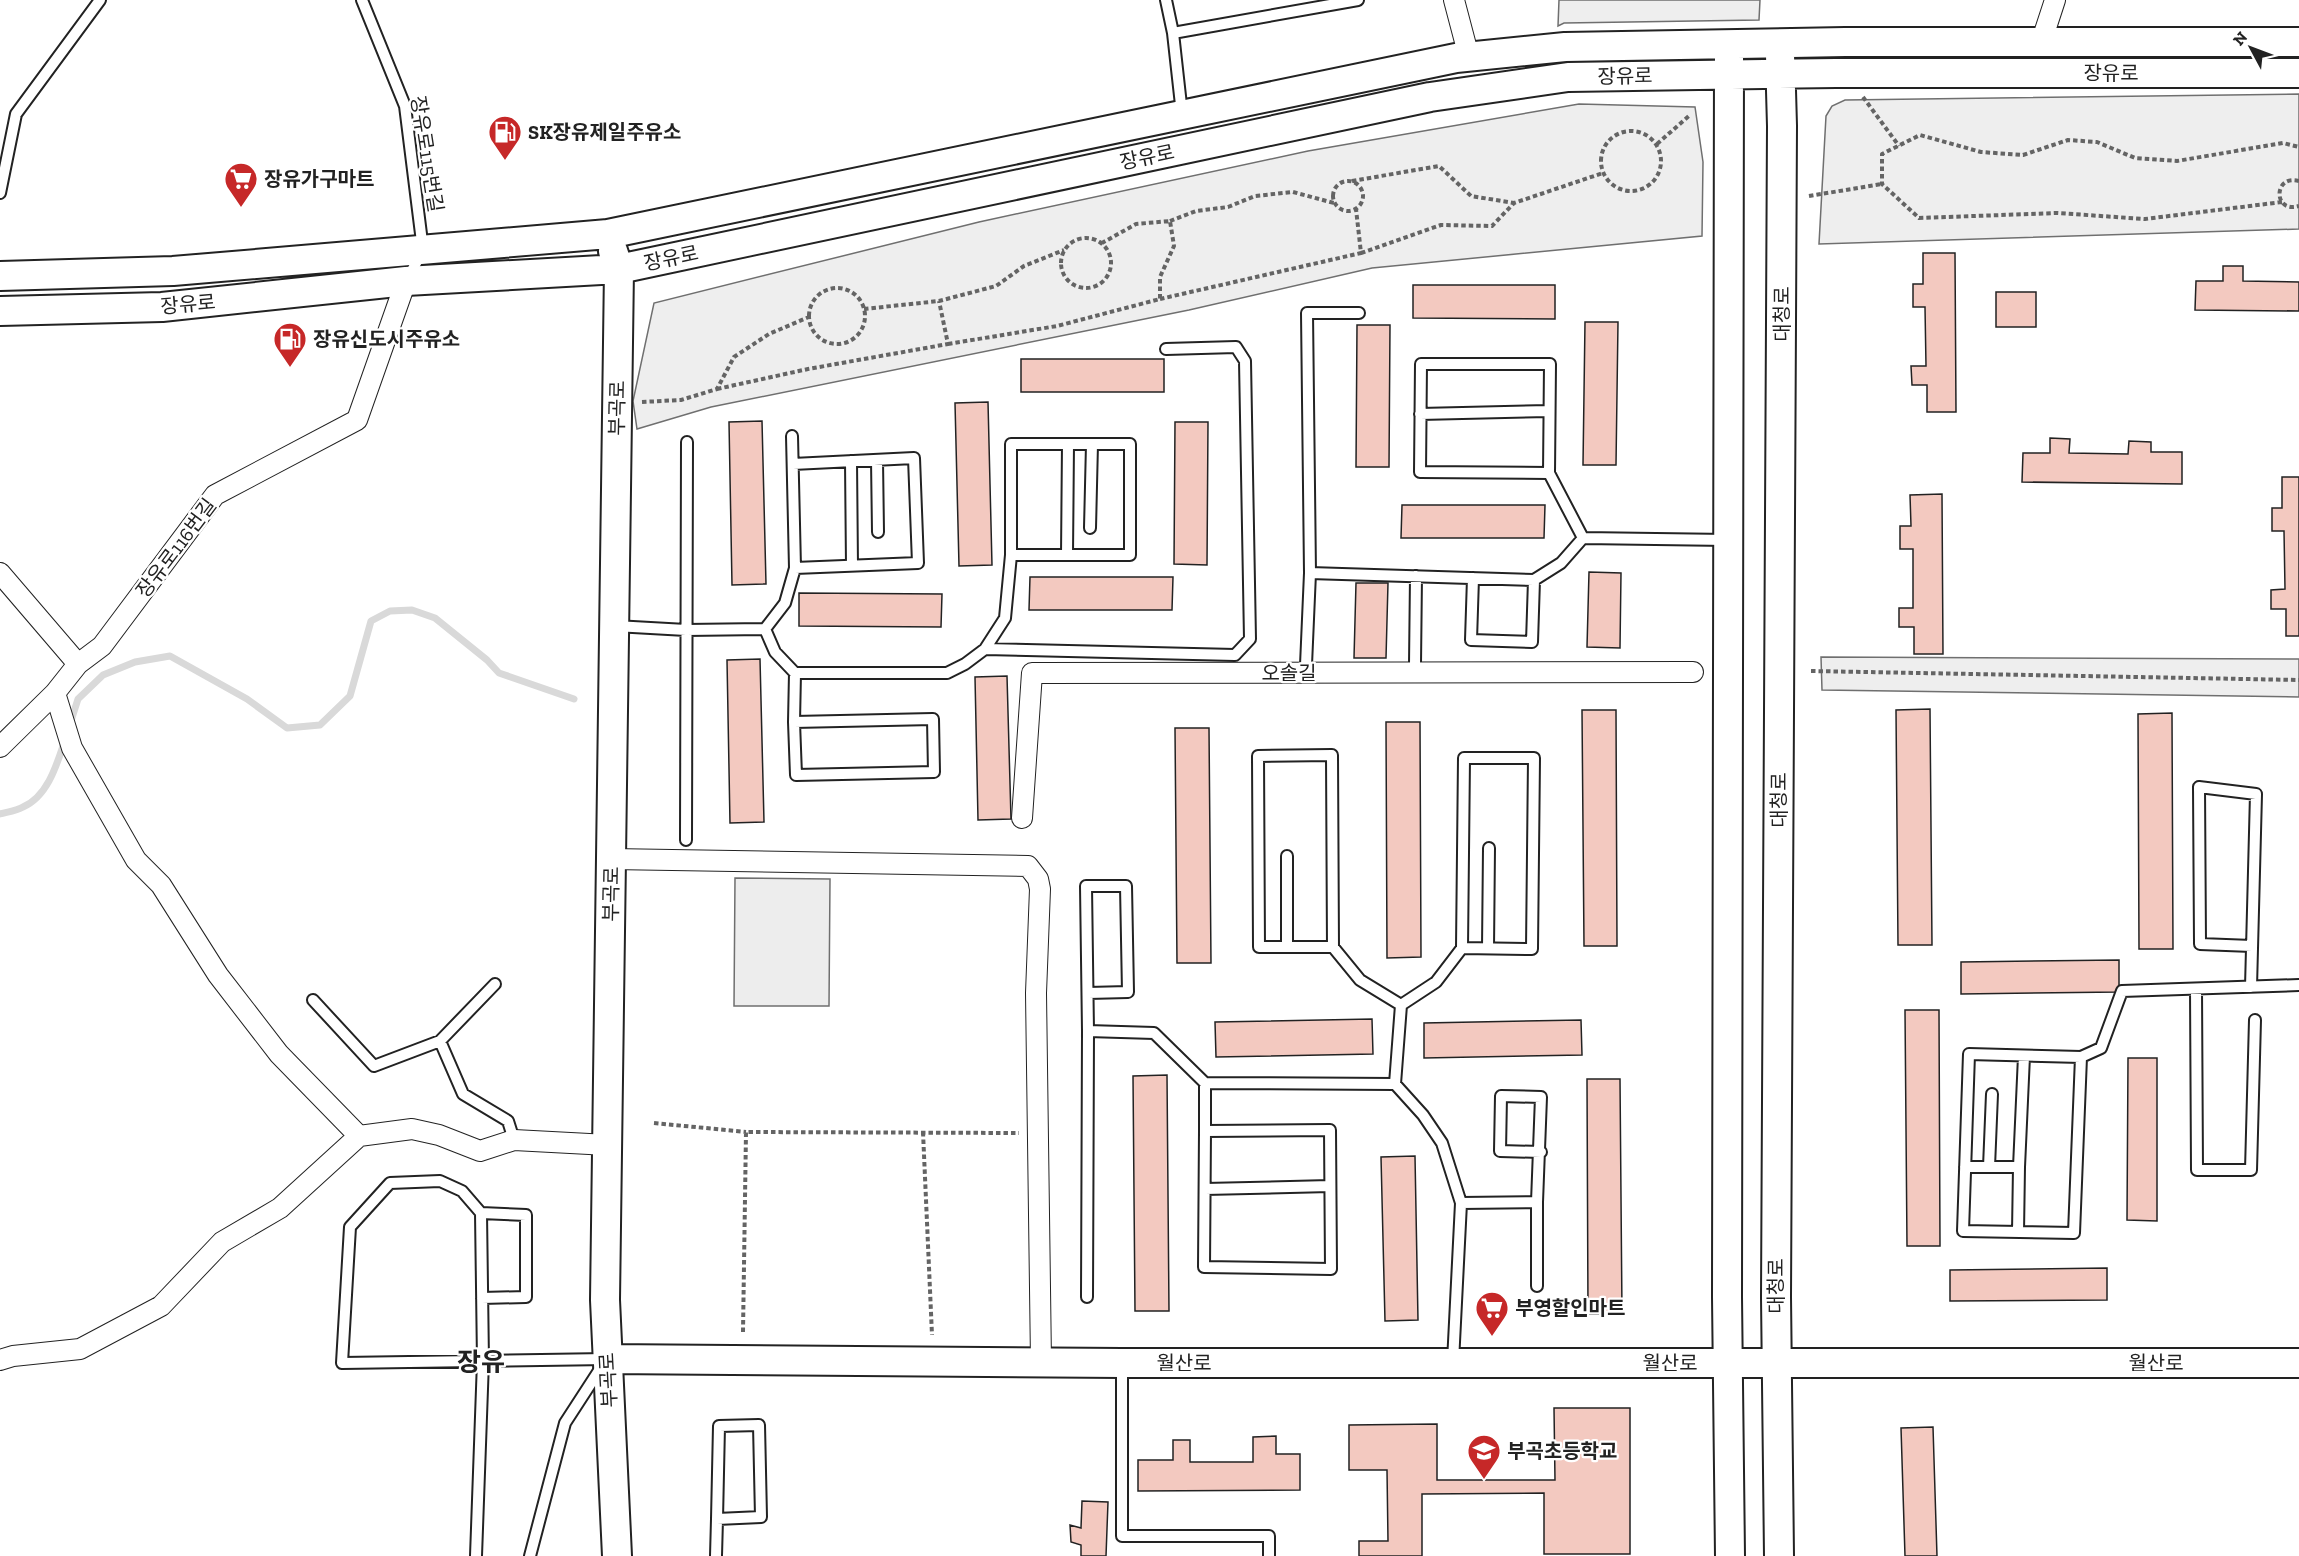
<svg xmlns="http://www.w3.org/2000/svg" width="2299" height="1556" viewBox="0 0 2299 1556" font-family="'Zilla Slab','Noto Sans KR',serif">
<rect width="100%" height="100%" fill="#fff"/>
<!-- green -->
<path fill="#eee" stroke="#6f6f6f" stroke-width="1.5" d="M1559,0h201l-1,20 -195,3 -6,3z
M2299,94v135l-480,15 7,-128 6,-10 13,-6z
M1579,104l116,3 8,55 -1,74 -330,32 -183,42 -478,97 -74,22 -4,-28 21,-98 325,-81 329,-71z
M1821,657l478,2v38l-477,-7z"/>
<!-- parking -->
<path fill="#ededed" stroke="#6f6f6f" stroke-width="1.5" d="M735,878l95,1 -1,127h-95z"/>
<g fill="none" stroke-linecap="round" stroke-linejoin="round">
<!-- stream -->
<path stroke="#d9d9d9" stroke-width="7" d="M70,724l8,-25 25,-24 32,-13 35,-6 77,43 40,29 33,-3 30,-29 21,-75 19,-10 22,-1 23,8 52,42 12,13 75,26
M0,814c7,-2 16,-3 23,-7 25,-11 34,-43 42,-67"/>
</g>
<!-- building -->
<path fill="#f3c9c0" stroke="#222" stroke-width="1.5" d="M1923,253h32l1,159h-29v-27h-15l-1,-19h15l-1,-59h-12v-23h10z
M2223,266h20v15l56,1v29l-104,-1 1,-29h27z
M1413,285h142v34l-142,-1z
M1996,292h40v35h-40z
M1585,322h33l-2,143h-33z
M1357,325h33l-1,142h-33z
M1021,359h143v33h-143z
M988,402l4,163 -33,1 -4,-163z
M762,421l4,163 -34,1 -3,-163z
M1175,422h33l-1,143 -33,-1z
M2050,438l20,1 -1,14 59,1 1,-13 22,1v10h31v32l-160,-2 1,-29h27z
M2282,477h17v159h-13v-27h-15v-19l14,-1 -1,-58h-12v-23h10z
M1942,494l1,160h-29v-27h-15v-19h14v-59h-13v-23h11l-1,-31z
M1402,505h143l-1,33h-143z
M1589,572l32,1 -1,75 -33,-1z
M1030,577h143l-1,33h-143z
M1356,583h32l-2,75h-32z
M799,593l143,1 -1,33 -142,-1z
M760,659l4,163 -34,1 -3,-163z
M1007,676l4,143 -33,1 -3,-143z
M1930,709l2,236h-34l-2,-235z
M1582,710h34l1,236h-33z
M2172,713l1,236h-34l-1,-235z
M1386,722h34l1,235 -34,1z
M1175,728h34l2,235h-34z
M2119,960v32l-158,2v-32z
M1905,1010h34l1,236h-33z
M1372,1019l1,35 -157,3 -1,-35z
M1581,1020l1,35 -158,3v-35z
M2128,1058h29v163l-30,-1z
M1167,1075l2,236h-34l-2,-235z
M1587,1079h33l2,235h-34z
M1415,1156l3,164 -33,1 -4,-164z
M2107,1268v32l-157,1v-31z
M1554,1408h76v146h-86v-61l-122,1v62h-63v-15h29l-1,-71h-38v-45l88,-1v56h118z
M1933,1427l4,129h-32l-4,-128z
M1276,1436v18h24v36l-162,1v-31h35v-20h17v22h63v-25z
M1082,1501l26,1 -2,54h-25v-11l-10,-3 -1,-17 11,3z"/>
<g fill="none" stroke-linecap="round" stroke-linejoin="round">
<defs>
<path id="lane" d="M362,0l43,106 18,144 -15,28
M1166,0l7,33
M1182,114l-9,-81 185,-33
M0,193l16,-79 84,-114
M1359,313h-52l3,260 224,7 27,-17 22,-25
M1420,414l129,-3
M877,460l1,72
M851,461l1,105
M793,464l121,-6 4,105 -123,5
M1549,473l-129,-1 1,-108h129l-1,109 34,65 145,2
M1090,528l2,-84
M1067,555l1,-111
M1473,578l-2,62 61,2 2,-62
M615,626l71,4 79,-1 10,23 20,21h152l18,-9 20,-15 250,6 15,-16 -5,-278 -9,-14 -70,2
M765,629l20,-26 10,-35 -3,-132
M985,649l20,-31 6,-63h119v-111h-119v111
M1415,664l1,-88
M1306,665l4,-92
M794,722l139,-3 1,53 -138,3 -2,-53 1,-49
M686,840l1,-398
M1287,856v91
M1333,947h-74l-1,-191 74,-1 1,192 27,33 41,25
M1488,948l1,-100
M495,984l-55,57 23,53 45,27 6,19
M2251,987l5,-193 -57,-7 1,157 52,2
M2196,989l1,181h54l4,-150
M1088,993l40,-1 -2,-106h-40l2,145
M313,1000l61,66 66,-25
M2081,1057l-7,176 -111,-2 6,-177 112,3 20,-9 21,-57 177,-6
M1395,1084l6,-79 35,-23 26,-34 70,1 2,-191h-70l-2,190
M1330,1130l1,139 -127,-2 1,-136z
M1205,1131v-48l190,1 28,31 19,28 19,60 -8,159
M1965,1167h54l5,-111
M1989,1167l3,-73
M1205,1189l125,-3
M1537,1202l4,-105 -40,-1 -1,55 41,1
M1461,1203l76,-1v84
M481,1213l45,2v82l-44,1
M2018,1232l1,-65
M1087,1297l1,-266 66,2 51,50
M1122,1363v173h147v20
M759,1425l2,92 -44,2 2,-93z
M476,1556l7,-195 -2,-148 -19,-22 -22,-10 -50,2 -40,44 -8,136 265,-4
M530,1556l35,-133 37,-57
M716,1556l1,-37"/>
<path id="street" d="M1454,0l15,57
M2041,43l14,-43
M0,573l78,91
M55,693l17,55 64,112 25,25 57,90 61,79 80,82
M0,747l55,-54 23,-29 24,-18 113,-151 142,-75 49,-139
M1022,818l10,-145 661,-1
M611,859l417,7 10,13 2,10 -4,104 5,369
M0,1360l13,-4 67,-7 81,-43 61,-64 58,-34 79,-72 53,-7 27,6 41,16 34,-11 94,5"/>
<path id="secondary" d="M1729,55l-2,1242 3,259
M613,251l6,18 -14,1031 12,256
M0,276l173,-5 435,-37 848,-176 109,-11 280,-5h454
M0,311l162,-4 244,-26 213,-12 811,-172 138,-20 268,-4h463
M607,1359l515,4h1177
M1779,1556l-3,-259 6,-1171 -2,-71"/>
</defs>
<!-- lane casing -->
<use href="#lane" stroke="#222" stroke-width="14"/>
<!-- street casing -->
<use href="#street" stroke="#222" stroke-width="22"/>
<!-- secondary casing -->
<use href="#secondary" stroke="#222" stroke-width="32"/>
<!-- path -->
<path stroke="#646464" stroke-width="4" stroke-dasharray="4.5 3" stroke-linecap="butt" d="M1863,97l36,49
M1601 161a30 30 0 1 1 60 0a30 30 0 1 1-60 0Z
M1657,144l33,-29
M1333 196a15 15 0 1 1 30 0a15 15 0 1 1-30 0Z
M1352,181l87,-15 32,30 43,7
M2299,181c-26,-7 -26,33 0,25
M1809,196l73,-12
M2282,202l-137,17 -88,-6 -138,5 -37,-34v-30l38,-19 61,17 42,3 45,-15 29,2 38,16 42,3 106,-18 16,4
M1170,221l26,-10 32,-4 27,-11 38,-4 41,11
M1061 263a25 25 0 1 1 50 0a25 25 0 1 1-50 0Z
M1361,253l80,-28 51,1 22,-23 89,-30
M809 316a28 28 0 1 1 56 0a28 28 0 1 1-56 0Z
M1160,299l201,-46 -5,-44
M864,309l75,-8 57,-15 28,-20 40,-16
M948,344l109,-18 103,-27v-22l14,-31 -4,-25 -34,3 -34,19
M717,389l91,-20 140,-25 -9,-43
M642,402l39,-2 36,-11 17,-32 35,-23 40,-17
M1811,671l488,9
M654,1123l92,9
M923,1132l9,203
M743,1332l3,-200 273,1"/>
<!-- lane -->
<use href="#lane" stroke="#fff" stroke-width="10"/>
<!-- street -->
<use href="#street" stroke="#fff" stroke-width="20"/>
<!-- secondary -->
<use href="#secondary" stroke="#fff" stroke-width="28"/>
</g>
<!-- icons -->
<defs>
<symbol id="fuel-pin" viewBox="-11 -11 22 30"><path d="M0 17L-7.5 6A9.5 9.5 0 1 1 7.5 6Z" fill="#c62828" stroke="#fff"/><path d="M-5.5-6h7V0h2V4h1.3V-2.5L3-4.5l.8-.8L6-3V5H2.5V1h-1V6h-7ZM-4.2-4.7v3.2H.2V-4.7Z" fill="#fff"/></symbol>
<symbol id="supermarket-pin" viewBox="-11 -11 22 30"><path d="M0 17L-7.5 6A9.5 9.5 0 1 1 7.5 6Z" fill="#c62828" stroke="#fff"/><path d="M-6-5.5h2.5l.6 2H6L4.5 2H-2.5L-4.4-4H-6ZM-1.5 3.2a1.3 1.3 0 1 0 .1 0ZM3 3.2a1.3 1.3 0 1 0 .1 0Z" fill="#fff"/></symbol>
<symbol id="school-pin" viewBox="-11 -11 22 30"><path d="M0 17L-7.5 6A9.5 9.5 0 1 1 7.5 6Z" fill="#c62828" stroke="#fff"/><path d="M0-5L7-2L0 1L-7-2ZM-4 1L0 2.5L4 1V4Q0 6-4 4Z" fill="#fff"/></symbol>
</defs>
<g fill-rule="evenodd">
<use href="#fuel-pin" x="486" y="113" width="38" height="52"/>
<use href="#supermarket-pin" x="222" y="160" width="38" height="52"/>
<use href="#fuel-pin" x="271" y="320" width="38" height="52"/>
<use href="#supermarket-pin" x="1473" y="1289" width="38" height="52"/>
<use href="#school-pin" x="1465" y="1432" width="38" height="52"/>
</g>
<g text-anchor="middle" stroke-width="4.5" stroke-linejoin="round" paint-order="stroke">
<!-- street labels -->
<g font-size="20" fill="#222" stroke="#fff">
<text x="2111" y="80">장유로</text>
<text transform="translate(1625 76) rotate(-1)" y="7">장유로</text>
<text transform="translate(427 154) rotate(81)" y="7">장유로115번길</text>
<text transform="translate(1147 157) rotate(-12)" y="7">장유로</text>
<text transform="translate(671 258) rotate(-12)" y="7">장유로</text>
<text transform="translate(188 304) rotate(-5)" y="7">장유로</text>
<text transform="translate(1782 314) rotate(-90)" y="7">대청로</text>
<text transform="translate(617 408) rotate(-89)" y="7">부곡로</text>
<text transform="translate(176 548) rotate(-53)" y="7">장유로116번길</text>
<text x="1289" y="680">오솔길</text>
<text transform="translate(1779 800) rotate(-90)" y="7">대청로</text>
<text transform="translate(611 894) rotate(-89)" y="7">부곡로</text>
<text transform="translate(1776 1286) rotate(-90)" y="7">대청로</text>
<text x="1184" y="1370">월산로</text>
<text x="1670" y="1370">월산로</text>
<text x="2156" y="1370">월산로</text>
<text transform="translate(608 1380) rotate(-93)" y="7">부곡로</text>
</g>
<!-- poi labels -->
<g font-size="20" font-weight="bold" fill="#222" stroke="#fff" text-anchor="start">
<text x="528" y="139">SK장유제일주유소</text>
<text x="264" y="186">장유가구마트</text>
<text x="313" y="346">장유신도시주유소</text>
<text x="1515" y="1315">부영할인마트</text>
<text x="1507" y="1458">부곡초등학교</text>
</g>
<!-- district labels -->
<g font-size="26" font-weight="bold" fill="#222" stroke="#fff">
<text x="481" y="1371">장유</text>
</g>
</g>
<!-- north arrow -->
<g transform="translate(2251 48) rotate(311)" stroke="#ffffff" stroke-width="4.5" paint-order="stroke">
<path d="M0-4.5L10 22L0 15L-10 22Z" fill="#222222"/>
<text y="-9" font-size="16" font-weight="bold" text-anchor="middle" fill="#222222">N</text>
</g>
</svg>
